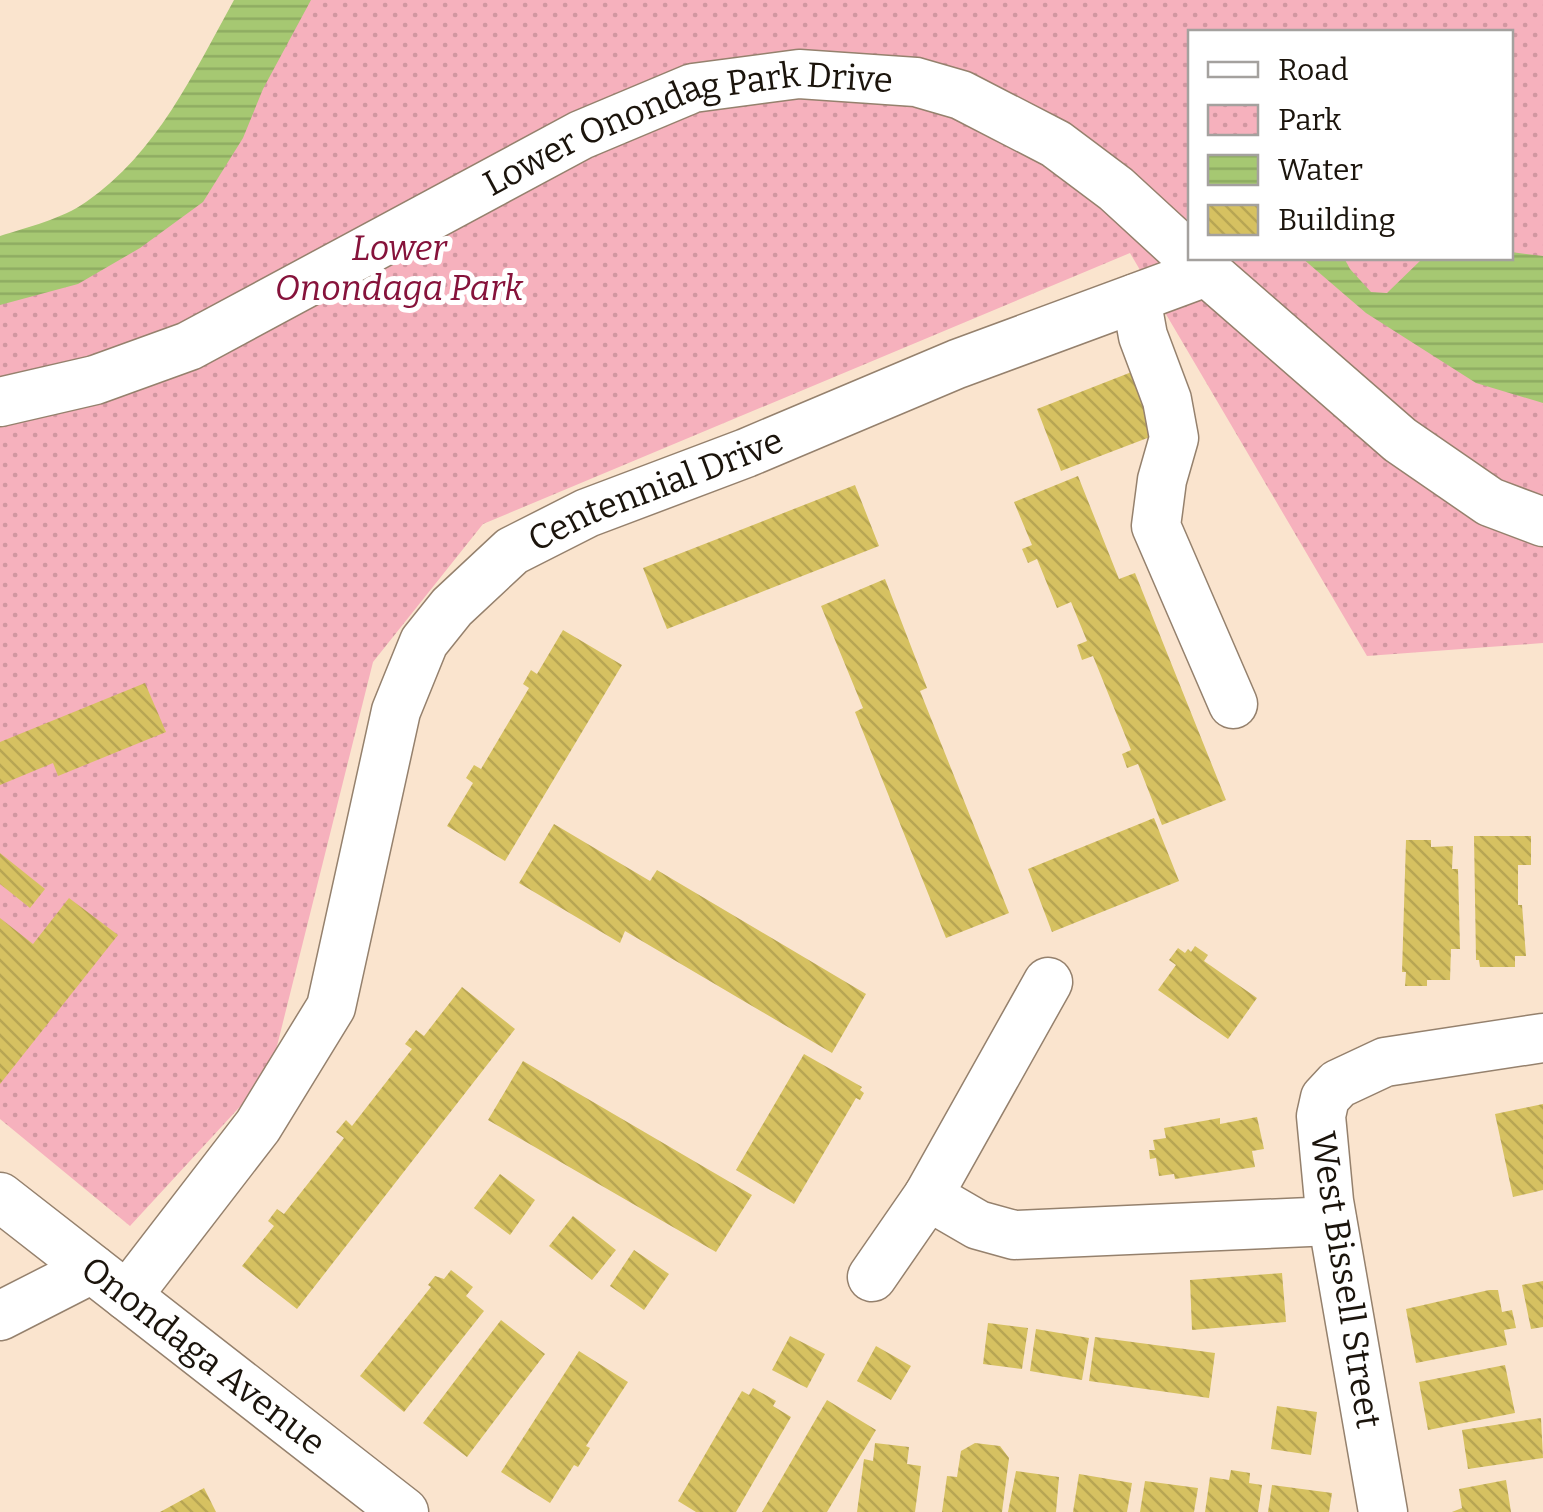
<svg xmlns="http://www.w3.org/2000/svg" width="1543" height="1512" viewBox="0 0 1543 1512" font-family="Bitter,serif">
<defs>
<pattern id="park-dots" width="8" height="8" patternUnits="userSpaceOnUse" patternTransform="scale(2.5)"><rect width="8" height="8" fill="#f6b1bd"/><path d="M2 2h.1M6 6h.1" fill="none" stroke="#d297a1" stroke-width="1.8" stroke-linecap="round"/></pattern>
<pattern id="water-rules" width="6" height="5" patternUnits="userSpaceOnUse" patternTransform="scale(2.5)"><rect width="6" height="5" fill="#a6c872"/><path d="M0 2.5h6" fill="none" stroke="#8eab62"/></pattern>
<pattern id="building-back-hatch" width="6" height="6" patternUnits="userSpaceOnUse" patternTransform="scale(2.5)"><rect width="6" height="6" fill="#d6c161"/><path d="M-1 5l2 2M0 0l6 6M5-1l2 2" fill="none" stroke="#b7a553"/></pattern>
</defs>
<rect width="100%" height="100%" fill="#fae4ce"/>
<!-- park -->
<path fill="url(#park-dots)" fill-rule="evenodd" d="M259,0h1284v643l-176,13 -237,-403 -647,271 -110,138 -103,412 -140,152 -130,-107v-842l73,-15zM1190,32h320v226h-320z"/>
<!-- water -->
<path fill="url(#water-rules)" d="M234,0h77l-48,89 -20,49 -40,64 -63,46 -62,36 -78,21v-69c28,-9 62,-17 86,-34 71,-49 107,-128 148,-202z
M1511,252l32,4v147l-67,-20 -110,-70 -64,-55h42l6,11 21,23 16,1 36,-35h87z"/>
<!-- building -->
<path fill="url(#building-back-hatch)" d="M1147,366l24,63 -110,42 -24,-62z
M1078,476l41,103 16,-6 91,227 -64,25 -24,-61 -11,4 -5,-14 9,-4 -38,-94 -11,4 -5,-15 10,-4 -16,-39 -14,6 -20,-49 -9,4 -6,-14 10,-4 -18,-43z
M855,485l24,61 -212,83 -24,-61z
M885,579l42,109 -7,3 89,222 -63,25 -91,-226 8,-4 -42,-102z
M563,630l59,35 -117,196 -58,-35 26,-43 -7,-5 8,-13 7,4 48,-81 -6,-4 8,-14 6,4z
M145,683l21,49 -108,44 -5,-13 -53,22v-43z
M1154,818l25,63 -127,51 -24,-63z
M554,824l96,57 7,-11 209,124 -34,59 -207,-122 -5,12 -101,-60z
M1474,836h57v29h-13v40h4l4,51h-11v11h-35l-1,-7h-3z
M1406,840h25v7l22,-1 -1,23h6l2,80h-9l-1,31h-23v6h-22l1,-14h-4z
M0,853l45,36 -15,19 -30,-24z
M69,898l49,37 -118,149v-166l33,26z
M1195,946l13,9 -4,6 53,37 -29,41 -70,-49 18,-25 -7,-5 9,-12 7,5 3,-4 3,3z
M462,987l53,42 -218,280 -55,-43 32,-40 -6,-5 9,-12 7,5 60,-76 -8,-6 10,-12 6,6 60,-77 -7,-5 11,-14 8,6z
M804,1054l58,33 -2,3 4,3 -4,7 -4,-2 -62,106 -58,-34z
M523,1061l229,134 -36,57 -228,-132z
M1543,1104v86l-30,7 -18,-83z
M1257,1117l7,32 -12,2 3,16 -80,12 -1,-5 -15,2 -3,-18 -6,1 -1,-9h6l-2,-10 13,-2 -2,-10 56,-10v6z
M500,1174l35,26 -25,35 -36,-27z
M573,1216l43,34 -24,30 -43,-34z
M634,1250l35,24 -25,36 -34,-24z
M451,1270l22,17 -7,9 18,15 -80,101 -44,-36 71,-89 -3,-2 7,-9 9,3z
M1282,1273l4,49 -94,8 -2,-50z
M1543,1281v46l-12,2 -9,-44z
M1489,1290h9l4,22 10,-2 4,18 -12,2 3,15 -91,18 -10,-54z
M501,1320l44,34 -78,103 -44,-34z
M988,1323l40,5 -6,41 -39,-5z
M1036,1329l53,9 -7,42 -52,-9z
M790,1336l35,18 -18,34 -35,-18z
M1095,1337l120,16 -6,45 -120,-17z
M876,1346l35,20 -20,34 -34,-19z
M579,1351l49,31 -42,64 4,2 -12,19 -4,-2 -24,38 -49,-31z
M1505,1365l10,48 -87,17 -9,-48z
M753,1388l23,13 -3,5 18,11 -55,95h-40l-18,-11 64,-110 7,4z
M827,1400l49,30 -49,82h-65z
M1277,1406l40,6 -6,43 -40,-6z
M1541,1418l2,40 -75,11 -6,-39z
M875,1443l34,4 -2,17 14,2 -6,46h-58l7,-53 9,2z
M975,1443l25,3 9,12 -7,54h-60l5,-36 10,1 4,-26z
M1231,1470l19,3 -1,10 13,2 -4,27h-53l5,-35 19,3z
M1016,1471l43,6 -3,35h-48z
M1079,1474l53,9 -5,29h-54z
M1506,1480l5,32h-59l10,-4 -3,-19z
M1145,1481l53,7 -4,24h-54z
M1272,1485l60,8 -3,19h-61z
M204,1488l12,24h-56z"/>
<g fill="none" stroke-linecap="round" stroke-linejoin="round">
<defs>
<g id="minor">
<path d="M1191,258l209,182 90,62 53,20"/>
<path d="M1136,298l7,38 24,64 7,38 -12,42 -6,46 77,178"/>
<path id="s1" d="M0,402l95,-22 94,-34 392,-211 112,-47 106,-14 117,8 45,13 95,49 60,45 74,68"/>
<path d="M1048,982l-120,214 50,29 36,10 318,-14"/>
<path id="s2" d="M0,1197l404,315"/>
<path d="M872,1277l56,-81"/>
<path id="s3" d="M127,1296l131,-170 73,-119 65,-296 28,-69 28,-35 60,-56 75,-38 159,-60 211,-89 249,-92"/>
<path d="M0,1316l92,-47"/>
<path d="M1383,1512l-54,-311 -8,-85 4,-18 13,-14 47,-22 158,-24"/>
</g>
</defs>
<!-- minor casing -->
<use href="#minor" stroke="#95816d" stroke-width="51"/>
<!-- minor -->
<use href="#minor" stroke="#fff" stroke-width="48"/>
</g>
<g text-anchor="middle" stroke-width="10" stroke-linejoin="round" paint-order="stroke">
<!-- street labels -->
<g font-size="35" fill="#1b140c" stroke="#fff">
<text dy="12" stroke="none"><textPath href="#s1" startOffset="750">Lower Onondag Park Drive</textPath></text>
<text dy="12" stroke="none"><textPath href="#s3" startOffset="1015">Centennial Drive</textPath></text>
<text transform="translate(1346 1280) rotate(81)" y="12">West Bissell Street</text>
<text dy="12" stroke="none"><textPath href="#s2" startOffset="258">Onondaga Avenue</textPath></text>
</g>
<!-- park labels -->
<g font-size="35" font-style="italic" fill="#86133b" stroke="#fff">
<text x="399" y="260">Lower<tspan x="399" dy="40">Onondaga Park</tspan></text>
</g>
</g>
<!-- legend -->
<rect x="1188" y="30" width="325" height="230" fill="#ffffff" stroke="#a4a19e" stroke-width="2.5"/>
<rect x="1208" y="62" width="50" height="15" fill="#ffffff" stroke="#a4a19e" stroke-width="2.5"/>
<text x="1278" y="80" font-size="30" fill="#1b140c">Road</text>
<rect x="1208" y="105" width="50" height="30" fill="url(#park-dots)" stroke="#a4a19e" stroke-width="2.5"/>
<text x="1278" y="130" font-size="30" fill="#1b140c">Park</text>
<rect x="1208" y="155" width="50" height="30" fill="url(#water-rules)" stroke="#a4a19e" stroke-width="2.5"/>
<text x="1278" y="180" font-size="30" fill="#1b140c">Water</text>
<rect x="1208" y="205" width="50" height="30" fill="url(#building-back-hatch)" stroke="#a4a19e" stroke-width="2.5"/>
<text x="1278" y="230" font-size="30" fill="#1b140c">Building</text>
</svg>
